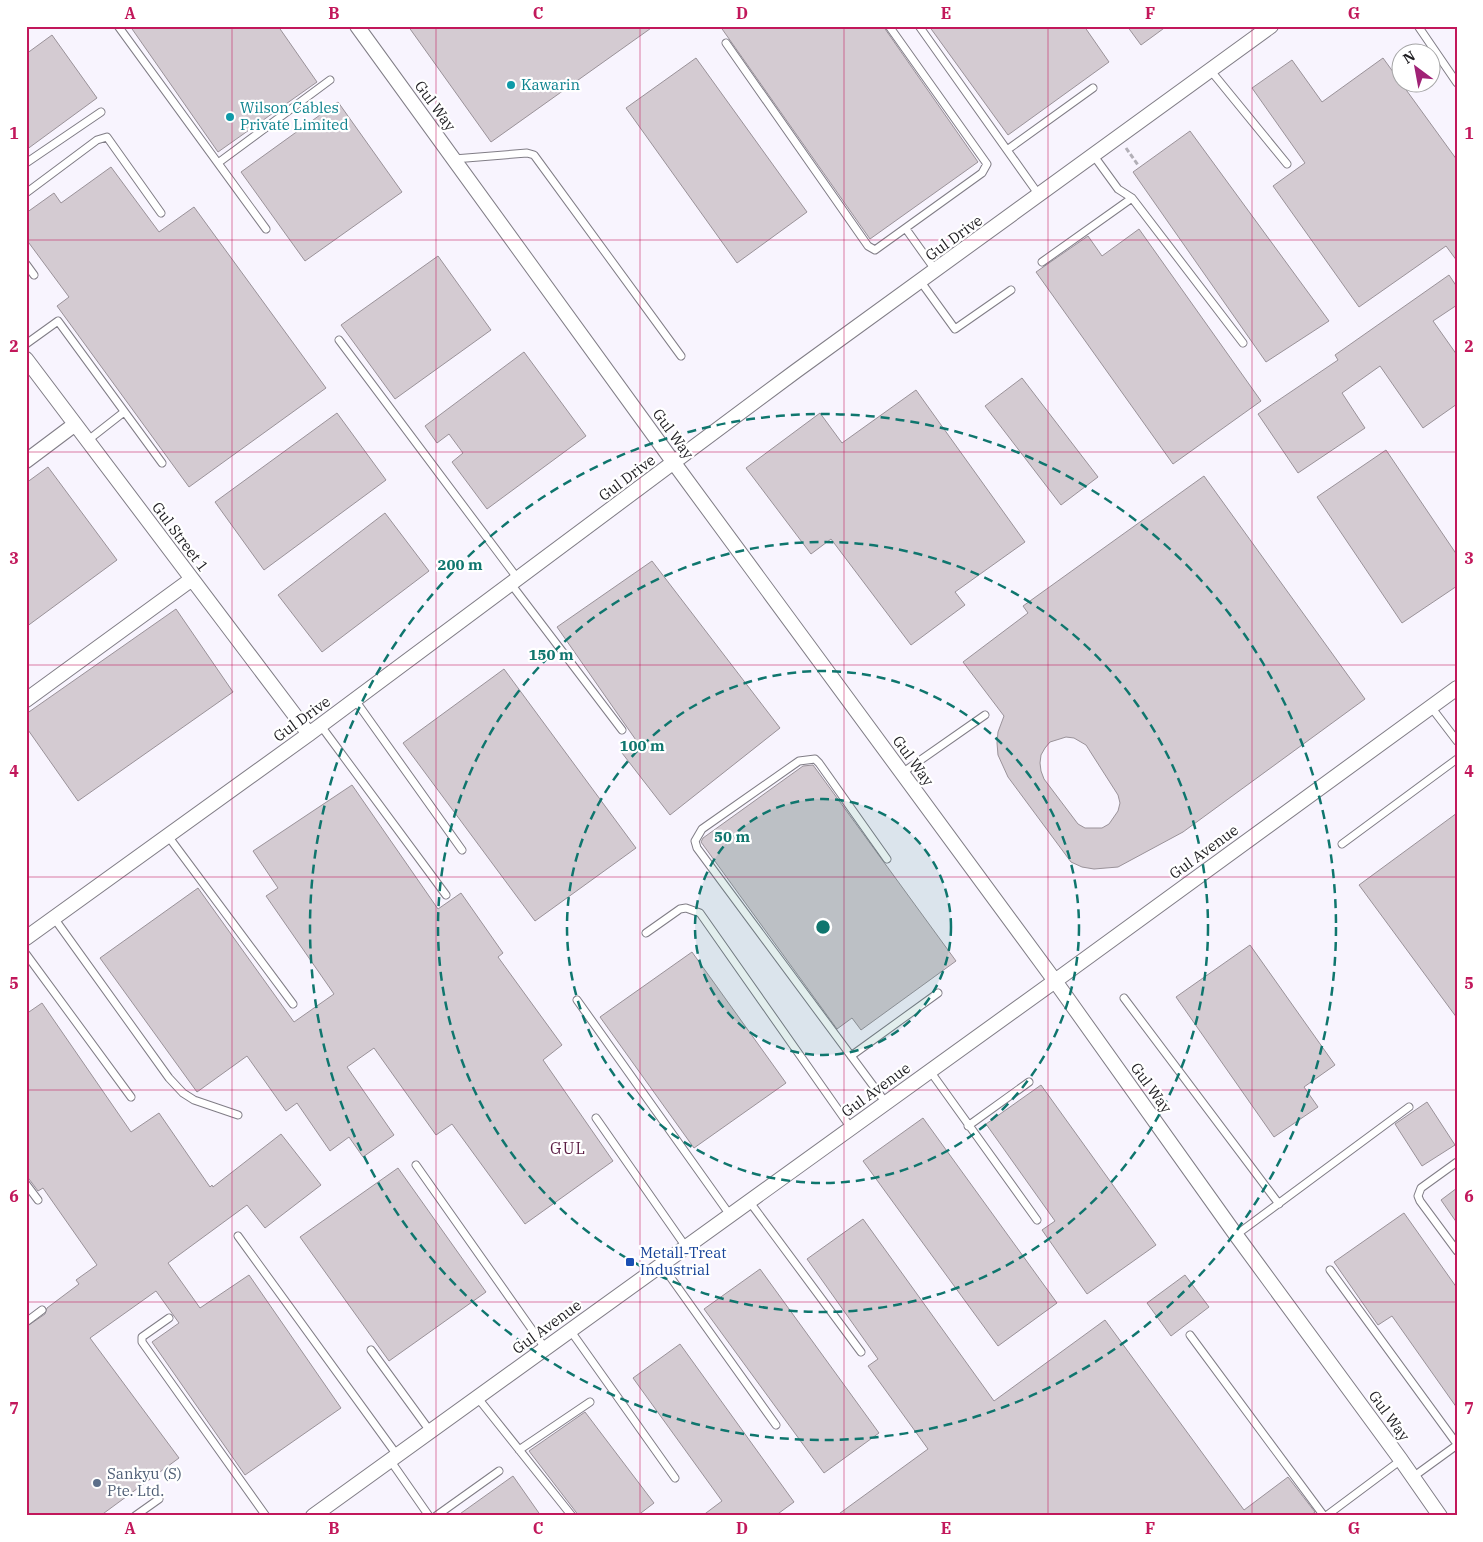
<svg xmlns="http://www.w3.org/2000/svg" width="1483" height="1542" viewBox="0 0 1483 1542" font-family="'IBM Plex Serif',serif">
<rect width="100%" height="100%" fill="#f8f4fe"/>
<!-- building -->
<path fill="#d4cbd2" stroke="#9a9299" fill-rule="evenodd" d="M130,26h148l39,56 -99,70z
M408,26h246l-163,116z
M720,26h163l95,136 -108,77z
M929,26h155l25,36 -101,73z
M1127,26h40l-26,19z
M52,35l45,63 -71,52v-96z
M696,58l111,154 -70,51 -111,-155z
M1383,58l74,102v101l-11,-15 -87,61 -86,-121 32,-23 -53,-75 40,-28 30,42z
M338,102l64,90 -97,69 -64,-89z
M1190,131l139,190 -63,41 -133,-190z
M111,167l48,65 35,-25 132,181 -137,99 -132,-181 12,-9 -43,-58v-26l28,-20 7,10z
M1139,229l122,172 -88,63 -137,-192 52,-36 14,20z
M438,256l53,74 -96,69 -54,-74z
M1449,275l8,12v18l-24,16 24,34v49l-34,24 -43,-62 -38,27 23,35 -67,45 -40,-59 80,-54 -3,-5z
M524,352l62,84 -99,73 -35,-47 11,-9 -14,-19 -12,9 -12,-17z
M1022,378l76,99 -37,28 -76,-99z
M916,390l109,152 -70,50 10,13 -54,40 -80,-106 -20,15 -65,-86 74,-55 22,30z
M337,413l49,67 -122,90 -49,-68z
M1386,450l71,105v31l-55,37 -85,-126z
M48,467l69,93 -91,67v-144z
M1204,476l161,223 -182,133 -65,35 -24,2 -12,-2 -11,-5 -63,-85 -10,-22 -1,-12 1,-11 6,-16 -41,-54 65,-49 -5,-7zM1066,737l8,1 12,7 32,50 2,8 -2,8 -9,13 -7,4h-17l-7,-4 -34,-45 -3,-8 -1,-8 1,-8 4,-7 5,-6z
M385,513l44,58 -107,81 -44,-57z
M652,561l128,167 -110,87 -48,-62 16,-10 -81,-116z
M176,609l57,83 -155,109 -52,-74v-13z
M504,669l132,179 -101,73 -132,-178z
M813,765l143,196 -95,69 -9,-12 -15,11 -136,-187 2,-4 100,-72z
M352,785l86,124 23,-16 42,60 -5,4 64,88 -19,15 70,101 -88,63 -73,-100 -16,11 -62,-87 -27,19 47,68 -31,22 -14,-20 -19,14 -33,-48 -11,8 -39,-55 -50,36 -97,-134 98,-70 96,134 40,-28 -68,-98 12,-8 -25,-37z
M1457,813v205l-98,-133z
M1250,945l85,120 -31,22 14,20 -44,30 -98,-140z
M692,952l94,131 -92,65 -94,-131z
M42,1003l89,129 28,-19 51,74 2,-2 1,2 68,-53 40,51 -56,43 -18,-23 -79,58 32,45 49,-33 92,133 -96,67 -93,-133 27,-19 -23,-32 -66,47 89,120 -79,58h-74v-189l19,-13 2,-6 32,-24 -3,-4 21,-15 -54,-77 -5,3 -12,-16v-161z
M1041,1085l115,160 -69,49 -45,-64 13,-9 -69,-97z
M1427,1102l28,43 -33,21 -27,-42z
M923,1118l134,185 -59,43 -135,-185z
M398,1168l88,124 -97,69 -89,-124z
M1457,1188v35l-16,-23z
M1404,1213l53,75v120l-65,-92 -14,9 -44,-63z
M863,1219l131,182 111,-81 139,190 44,-33 27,35 -5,4h-474l92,-67 -60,-83 10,-7 -71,-100z
M760,1269l119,164 -55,40 -120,-164z
M1185,1275l24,32 -38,29 -24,-33z
M680,1344l114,158 -19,14h-73l20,-15 -89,-123z
M585,1412l69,91 -17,13h-58l-50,-65z
M513,1476l28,40h-84z"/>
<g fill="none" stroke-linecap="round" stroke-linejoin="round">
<defs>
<path id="service" d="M118,26l148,203
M919,26l120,169
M1418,26l39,57
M726,43l142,203 7,4 107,-77 5,-9 -98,-138
M1211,71l76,93
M1007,150l86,-62
M1094,156l24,33 14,9 111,145
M454,159l73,-6 7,2 147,201
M26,163l75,-51
M218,163l112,-83
M26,193l71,-53 10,-3 54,76
M906,229l30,42
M1042,262l90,-64
M26,264l8,11
M921,282l34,47 56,-39
M339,340l179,239
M26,344l32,-23 104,142
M87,441l37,-29
M511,584l111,146
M355,700l107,150
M1431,707l26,34
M321,726l125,169
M902,773l83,-58
M168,836l125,168
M1342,844l115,-85
M54,918l115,160 14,15 11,7 44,15
M646,933l34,-24 6,-1 14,5 151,215
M26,954l105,143
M1124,998l155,206
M577,1000l153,215
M851,1056l87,-63
M930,1071l107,149
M886,1103l-189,-255 -2,-7 7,-12 97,-68 16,-2 4,4 68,96
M596,1118l90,129
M968,1126l61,-44
M1457,1162l-36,26 -3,8 2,5 37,50
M416,1165l129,183
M26,1184l12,16
M749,1201l112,151
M1236,1235l173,-128
M238,1236l159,219
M661,1264l115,161
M1330,1270l127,174
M169,1318l-27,19v5l124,174
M26,1322l16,-12
M570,1330l105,148
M1190,1335l134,181
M371,1350l59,81
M477,1397l95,119
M519,1450l71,-48
M390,1460l39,56
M1413,1477l44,-32
M135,1516l24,-17
M436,1516l63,-45
M1326,1516l75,-56"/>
<path id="minor" d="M357,26l317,437 381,518 181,254 165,225 39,56
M26,359l283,375
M26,461l48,-36
M26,700l166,-121
M26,938l283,-204 487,-363 475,-345
M313,1516l742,-535 402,-293"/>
</defs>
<!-- service casing -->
<use href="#service" stroke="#807d86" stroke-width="9"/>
<!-- minor casing -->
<use href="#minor" stroke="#807d86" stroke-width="16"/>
<!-- path -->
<path stroke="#b2afb7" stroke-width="3" stroke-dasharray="5 2.5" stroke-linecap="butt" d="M1126,148l12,17"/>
<!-- service -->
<use href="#service" stroke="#fff" stroke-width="7"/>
<!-- minor -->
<use href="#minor" stroke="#fff" stroke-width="14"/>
</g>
<!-- grid -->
<path fill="none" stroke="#c2185b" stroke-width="1" stroke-opacity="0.55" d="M232,26v1490M436,26v1490M640,26v1490M844,26v1490M1048,26v1490M1252,26v1490M26,240h1431M26,452h1431M26,665h1431M26,877h1431M26,1090h1431M26,1302h1431"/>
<!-- distance rings -->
<circle cx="823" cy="927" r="128" fill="#0f766e" fill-opacity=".12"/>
<g fill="none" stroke="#0f766e" stroke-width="2.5" stroke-dasharray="9 6">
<circle cx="823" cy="927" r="128"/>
<circle cx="823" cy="927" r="256"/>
<circle cx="823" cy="927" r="385"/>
<circle cx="823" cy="927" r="513"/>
</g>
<!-- markers -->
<g fill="#0f9aa8" stroke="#fff" stroke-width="2">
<circle cx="511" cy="85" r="5"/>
<circle cx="230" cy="117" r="5"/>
</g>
<rect fill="#1a4fb4" stroke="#fff" stroke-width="2" x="625" y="1257" width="10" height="10" rx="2.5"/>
<circle fill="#5c6f8a" stroke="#fff" stroke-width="2" cx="97" cy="1483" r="5"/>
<g text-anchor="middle" stroke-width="4.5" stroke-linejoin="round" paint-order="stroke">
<!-- culture labels -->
<g font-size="15" fill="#0d838f" stroke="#fff" text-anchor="start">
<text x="521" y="90">Kawarin</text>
<text x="240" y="113">Wilson Cables<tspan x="240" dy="17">Private Limited</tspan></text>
</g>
<!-- street labels -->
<g font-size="15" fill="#1e1d21" stroke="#fff">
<text transform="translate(435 106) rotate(54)" y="5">Gul Way</text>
<text transform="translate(954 238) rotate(-36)" y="5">Gul Drive</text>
<text transform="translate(673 434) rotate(54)" y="5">Gul Way</text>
<text transform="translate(627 478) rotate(-37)" y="5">Gul Drive</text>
<text transform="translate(180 537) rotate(53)" y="5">Gul Street 1</text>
<text transform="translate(302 719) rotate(-36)" y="5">Gul Drive</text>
<text transform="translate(913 761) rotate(54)" y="5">Gul Way</text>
<text transform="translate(1204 852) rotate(-36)" y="5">Gul Avenue</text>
<text transform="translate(1151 1088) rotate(54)" y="5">Gul Way</text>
<text transform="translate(876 1090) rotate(-36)" y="5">Gul Avenue</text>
<text transform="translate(547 1327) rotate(-36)" y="5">Gul Avenue</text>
<text transform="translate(1389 1416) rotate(54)" y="5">Gul Way</text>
</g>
<!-- transit labels -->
<g font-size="15" fill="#164399" stroke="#fff" text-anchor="start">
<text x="640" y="1258">Metall-Treat<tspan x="640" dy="17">Industrial</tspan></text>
</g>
<!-- service labels -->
<g font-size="15" fill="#4e5e75" stroke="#fff" text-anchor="start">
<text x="107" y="1479">Sankyu (S)<tspan x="107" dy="17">Pte. Ltd.</tspan></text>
</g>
<!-- neighbourhood labels -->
<g font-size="16" letter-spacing="1" fill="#5a1d43" stroke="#fff">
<text x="568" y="1154">GUL</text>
</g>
</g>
<circle cx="823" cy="927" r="8" fill="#0f766e" stroke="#fff" stroke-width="2.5"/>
<g font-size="15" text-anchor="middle" font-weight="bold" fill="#0f766e" stroke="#fff" stroke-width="4.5" stroke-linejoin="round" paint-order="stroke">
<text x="460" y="570">200 m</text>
<text x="551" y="660">150 m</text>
<text x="642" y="751">100 m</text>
<text x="732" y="842">50 m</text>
</g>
<!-- border -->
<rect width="1483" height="1542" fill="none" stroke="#ffffff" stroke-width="55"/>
<!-- north arrow -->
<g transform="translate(1416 68) rotate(328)"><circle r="24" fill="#ffffff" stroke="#a5a5a6"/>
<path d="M0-4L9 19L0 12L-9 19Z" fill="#a02276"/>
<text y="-8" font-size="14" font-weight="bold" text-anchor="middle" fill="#1e1d21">N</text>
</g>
<rect x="28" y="28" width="1428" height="1486" fill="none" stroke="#c2185b" stroke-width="2"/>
<g font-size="16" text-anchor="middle" font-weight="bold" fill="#c2185b">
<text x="130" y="19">A</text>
<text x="334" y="19">B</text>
<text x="538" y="19">C</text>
<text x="742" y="19">D</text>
<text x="946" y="19">E</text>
<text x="1150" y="19">F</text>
<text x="1354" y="19">G</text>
<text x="14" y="139">1</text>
<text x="1469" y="139">1</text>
<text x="14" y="352">2</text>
<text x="1469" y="352">2</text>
<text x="14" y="564">3</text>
<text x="1469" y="564">3</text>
<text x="14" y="777">4</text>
<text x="1469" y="777">4</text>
<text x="14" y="989">5</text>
<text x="1469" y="989">5</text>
<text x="14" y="1202">6</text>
<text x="1469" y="1202">6</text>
<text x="14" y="1414">7</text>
<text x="1469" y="1414">7</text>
<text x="130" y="1534">A</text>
<text x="334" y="1534">B</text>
<text x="538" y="1534">C</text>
<text x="742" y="1534">D</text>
<text x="946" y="1534">E</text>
<text x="1150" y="1534">F</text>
<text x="1354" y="1534">G</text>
</g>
</svg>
